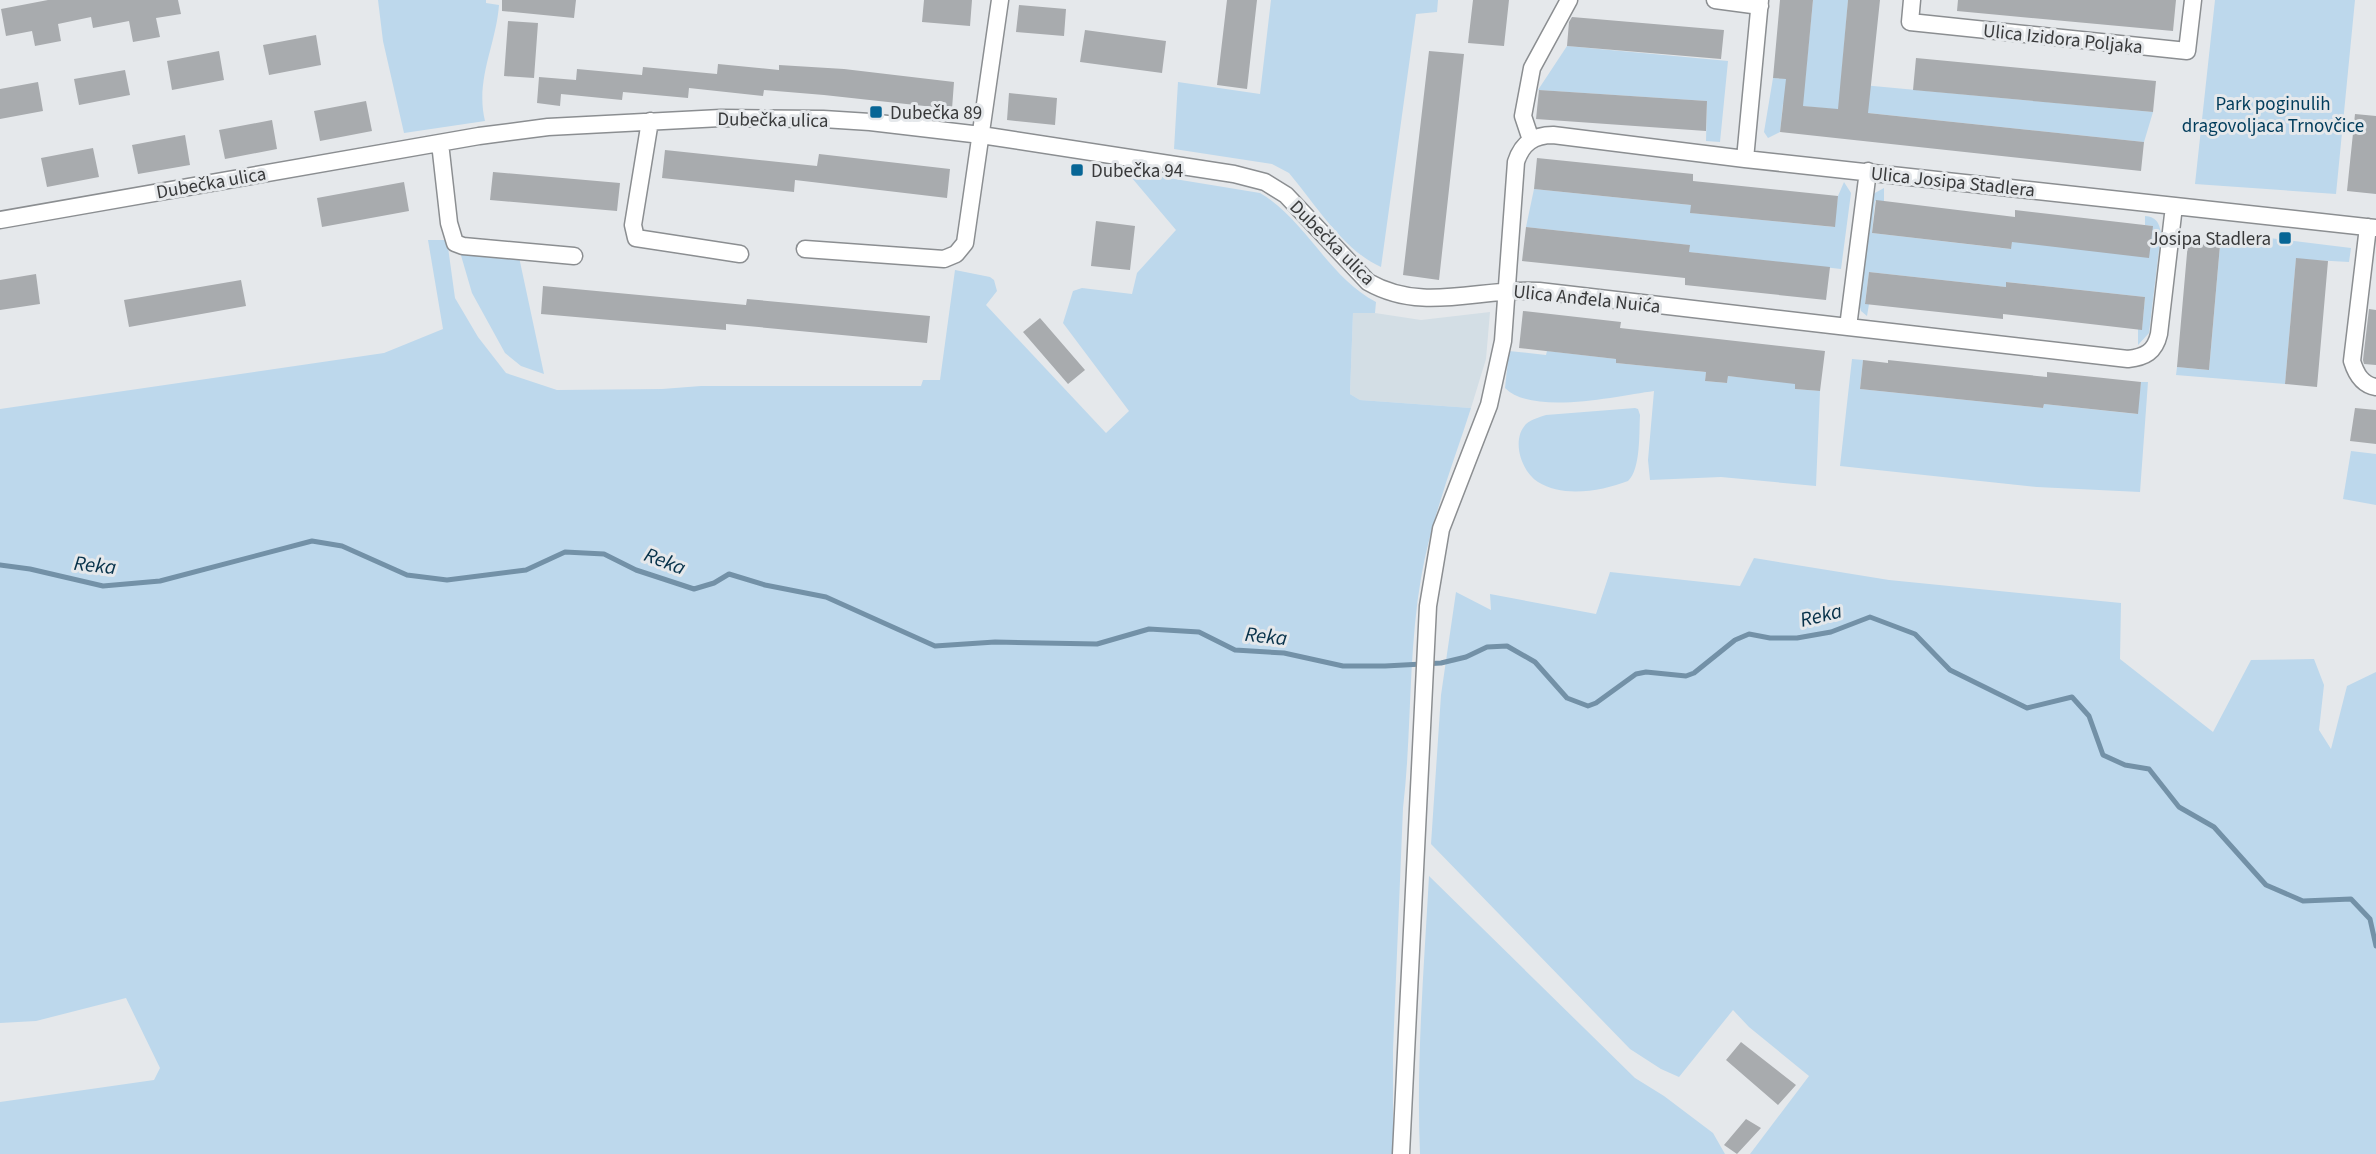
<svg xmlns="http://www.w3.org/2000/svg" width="2376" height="1154" viewBox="0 0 2376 1154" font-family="'Source Sans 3',sans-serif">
<rect width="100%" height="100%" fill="#e5e8eb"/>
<!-- built -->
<path fill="#d3dee5" d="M1490,312l-4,47 -15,49 -111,-8 -10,-6 3,-81h22l46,7z"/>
<!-- green -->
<path fill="#bdd8ec" d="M378,0h108v3l13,2c-3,40 -24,75 -14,116l-81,12 -21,-92z
M1271,0h167l-1,12 -21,2 -35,253c-37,-16 -66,-63 -92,-94l-17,-9 -98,-15 4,-67 82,12z
M1813,0h35l-7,83 312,29 -9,30 -361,-38 -3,28 -12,6 -4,-6 9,-54 32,2z
M2215,0h140l-19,194 -141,-10z
M1567,46l161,15 -8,81 -14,-1 1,-40 -169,-11z
M1126,171l134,22c46,27 68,84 116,109l-1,11h-22l-3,81 10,6 111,8c-18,56 -40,112 -50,170 -13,76 -9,154 -18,230l-10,242v104h-1393v-52l154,-22 6,-12 -34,-70 -90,23 -36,2v-614l384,-56 59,-24 -15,-89h19l8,58 23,39 28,36 51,17 105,-1 39,-3h220l2,-6h17l15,-110 35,7 4,3 3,11 -11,14 120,128 23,-22 -66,-88 10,-32 9,-3 50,6 5,-21 39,-43z
M1844,182l7,11 -10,76 -152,-17v-7l-163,-18 8,-38 157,16v8l143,14 4,-31z
M1884,188v14l-9,-1 -3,32 138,16 2,-7 141,-16 -8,-1v-9c11,1 14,6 16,17l-12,100 -11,12v-16h4l3,-32 -138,-15 -1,5 -137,-15 -4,31 4,1 -2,12 -6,-5 -2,-7 12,-99 2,-11z
M2211,231l140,17 -2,14 -53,-3 -11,125 -109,-9 1,-8 32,3 11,-125 -11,-1z
M460,252l59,5 25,117 -23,-8 -16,-13 -33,-60z
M1509,351l37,4 1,-4 69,8v4l90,9 -1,9 22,2 1,-7 67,7v6l25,2 -4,95 -95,-9 -71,3 -2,-20 6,-69c-37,5 -121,25 -149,-3z
M1852,359l11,1 -3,29 183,19 1,-4 93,10 4,-32h7l-8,110 -103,-5 -197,-21z
M1635,408l3,1 2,6c-1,17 1,54 -12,66 -26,10 -65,17 -90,1 -17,-11 -27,-42 -12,-58 6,-5 14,-7 20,-9z
M2351,451l25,3v51l-33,-6z
M1754,558l135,22 232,23 -1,56 93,73 38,-72 63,-1 10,26 -5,45 12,19 16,-63 29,-14v482h-626l59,-78 -60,-49 -16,-17 -54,67 -18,-8 -31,-20 -199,-205 10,-149 15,-103 35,18 -1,-16 106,20 14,-42 130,14z
M1429,876l206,202 29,18 49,37 12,21h-305c-4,-92 4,-186 9,-278z"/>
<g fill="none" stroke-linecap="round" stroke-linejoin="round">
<!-- stream -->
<path stroke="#7391a7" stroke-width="5" d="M0,565l30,4 73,17 57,-5 152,-40 30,5 65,29 40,5 79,-10 39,-18 39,2 32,16 58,19 20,-6 15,-9 36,11 61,12 109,49 60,-4 102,2 52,-15 50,3 36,18 49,3 59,13h42l56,-3 25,-6 21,-10 20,-1 28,16 32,36 21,8 8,-3 40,-29 10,-2 40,4 8,-3 41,-33 14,-6 21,4h27l34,-6 39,-15 45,17 35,36 77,38 45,-11 17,19 14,39 22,10 24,4 30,38 35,20 52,58 37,16 48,-2 19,20 6,27"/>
</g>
<!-- building -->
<path fill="#a8abae" d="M48,0h130l3,14 -25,4 4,19 -27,5 -4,-21 -36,7 -2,-11 -33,7 3,17 -26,5 -3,-15 -26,5 -5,-27z
M502,0h74l-2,18 -72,-7z
M924,0h48l-2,26 -48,-4z
M1227,0h30l-10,89 -30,-4z
M1473,0h36l-5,46 -36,-3z
M1780,0h33l-10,106 35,3 10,-109h32l-12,113 276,29 -3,29 -361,-39 6,-53 -13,-1z
M1958,0h218l-3,31 -216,-20z
M1019,5l47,4 -2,27 -48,-4z
M1572,17l152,13 -3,29 -154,-13 2,-24z
M508,21l30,2 -4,55 -30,-2z
M1085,30l81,11 -4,32 -82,-11z
M316,35l5,30 -52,10 -6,-30z
M219,51l5,29 -52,10 -5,-29z
M1429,51l35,3 -25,226 -36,-5z
M1916,58l240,23 -3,31 -240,-22z
M718,64l61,6v-5l65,4 110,13 -2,27 -128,-14 -60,-5 -1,6 -74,-8 -1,10 -65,-6 -1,8 -61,-6 -1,12 -23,-3 2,-26 37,3 1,-11 65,6 1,-8 74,7z
M125,70l5,25 -51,10 -5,-26z
M38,82l5,29 -43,8v-30z
M1539,90l168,11 -1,30 -170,-12z
M1009,93l48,5 -2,27 -48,-5z
M366,101l6,30 -52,10 -6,-30z
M2355,114l21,2v78l-29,-3z
M272,120l5,29 -52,10 -6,-29z
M185,135l5,30 -52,9 -6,-29z
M93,148l6,29 -52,10 -6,-29z
M665,150l152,16 2,-12 131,15 -3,29 -152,-18 -1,12 -132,-14z
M1537,158l156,16v7l145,15 -3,31 -145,-14 1,-8 -157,-16z
M493,172l127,11 -3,28 -127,-11z
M404,182l5,29 -87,16 -5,-29z
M1876,200l139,17v-7l138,16 -4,32 -137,-16 -1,7 -139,-16z
M1096,221l39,5 -5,44 -39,-4z
M1526,227l164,18 -1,7 141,15 -4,33 -141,-15v-7l-163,-17z
M2188,242l32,3 -11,125 -32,-3z
M2296,258l32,3 -11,126 -32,-3z
M1869,272l137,15v-5l139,15 -3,33 -139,-16v5l-138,-15z
M36,274l4,30 -40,6v-30z
M241,280l5,26 -117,21 -5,-27z
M543,286l203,19 1,-6 183,17 -3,27 -201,-19v6l-185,-16z
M2369,309l7,1v55l-12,-1 -1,-4z
M1523,311l98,11 -1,6 205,23 -5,40 -25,-2v-5l-67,-8 -1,7 -22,-2 1,-9 -90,-9v-4l-97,-11z
M1040,318l45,52 -17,14 -45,-52z
M1863,360l25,3v-3l159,17v-5l94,10 -3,32 -94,-10 -1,4 -183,-19z
M2355,408l21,2v34l-26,-3z
M1741,1042l55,43 -18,20 -52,-45z
M1746,1119l15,9 -24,26 -13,-9z"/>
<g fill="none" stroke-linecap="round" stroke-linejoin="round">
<defs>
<path id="minor" d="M1715,0l45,6
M1912,0l-2,22 277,29 6,-51
M650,121l-17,104 3,13 104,16
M1531,140l-8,-24 9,-48 37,-68
M440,143l9,80 6,20 8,3 111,10
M1745,159l15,-159
M0,220l479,-84 69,-9 173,-9 102,1 47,3 111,13 253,39 31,8 21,13 82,87c56,32 112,5 171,9l309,36 20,-156
M2368,227l-16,134c4,13 10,24 24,26
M805,249l139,10 12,-5 9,-11 35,-243
M1848,327l280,32c17,-2 27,-7 31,-25l15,-128
M1401,1154l27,-548 13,-77 48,-124 14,-64 13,-179c6,-19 18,-27 37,-27l192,24 631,69"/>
</defs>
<!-- minor casing -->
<use href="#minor" stroke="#8b8e91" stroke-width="19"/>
<!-- minor -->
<use href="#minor" stroke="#fff" stroke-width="16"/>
</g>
<!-- markers -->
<g fill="#076696" stroke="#e5e8eb" stroke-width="2.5">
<rect x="869" y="105" width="14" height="14" rx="3.5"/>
<rect x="1070" y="163" width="14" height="14" rx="3.5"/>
<rect x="2278" y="231" width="14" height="14" rx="3.5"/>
</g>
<g text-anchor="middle" stroke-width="6" stroke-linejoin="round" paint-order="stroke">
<!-- street labels -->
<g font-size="19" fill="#393a3b" stroke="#e5e8eb">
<text transform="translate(2063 38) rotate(6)" y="7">Ulica Izidora Poljaka</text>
<text transform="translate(773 119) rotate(1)" y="7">Dubečka ulica</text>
<text transform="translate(1953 181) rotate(6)" y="7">Ulica Josipa Stadlera</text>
<text transform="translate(211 182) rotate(-10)" y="7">Dubečka ulica</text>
<text transform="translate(1333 242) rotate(45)" y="7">Dubečka ulica</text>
<text transform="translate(1587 298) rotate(6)" y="7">Ulica Anđela Nuića</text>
</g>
<!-- park labels -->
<g font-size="19" fill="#003c5b" stroke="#e5e8eb">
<text x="2273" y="110">Park poginulih<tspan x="2273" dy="22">dragovoljaca Trnovčice</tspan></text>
</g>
<!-- poi labels -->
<g font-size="19" fill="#393a3b" stroke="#e5e8eb" text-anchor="start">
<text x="890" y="119">Dubečka 89</text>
<text x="1091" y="177">Dubečka 94</text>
<text x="2271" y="245" text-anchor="end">Josipa Stadlera</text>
</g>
<!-- water labels -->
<g font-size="21" font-style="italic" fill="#063149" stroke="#e5e8eb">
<text transform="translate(665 561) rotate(21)" y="7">Reka</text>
<text transform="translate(95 565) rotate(6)" y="7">Reka</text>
<text transform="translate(1821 615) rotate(-14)" y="7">Reka</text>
<text transform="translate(1266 636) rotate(6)" y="7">Reka</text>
</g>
</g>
</svg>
